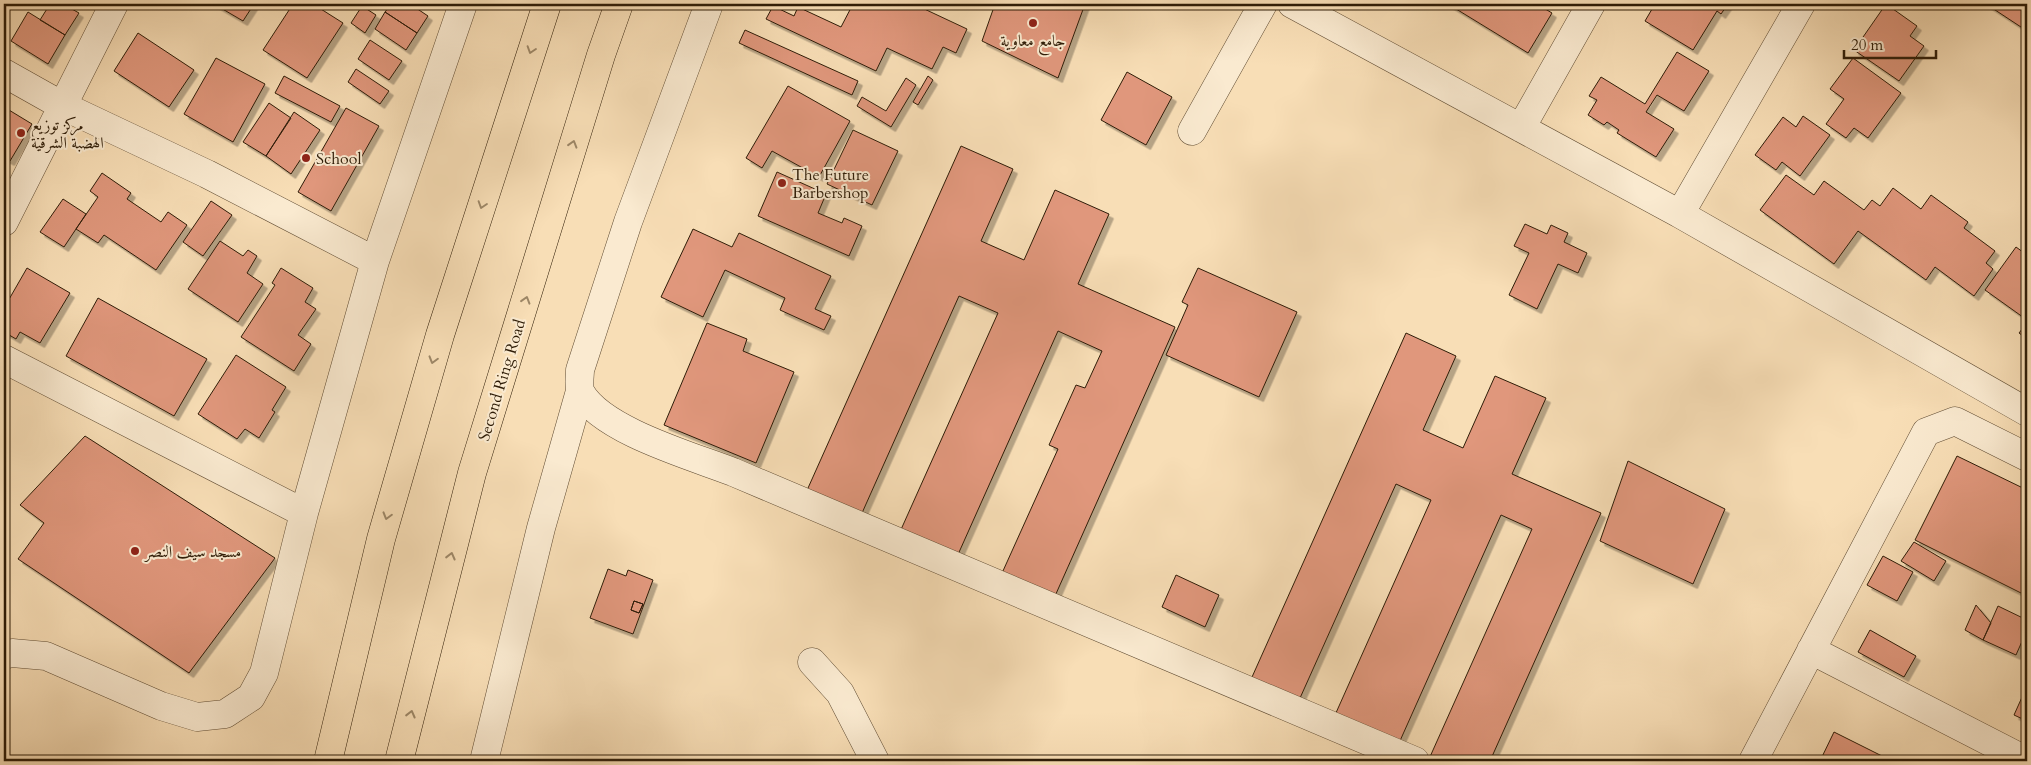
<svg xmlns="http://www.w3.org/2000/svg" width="2031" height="765" viewBox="0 0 2031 765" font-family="Cardo,Amiri,serif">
<defs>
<filter id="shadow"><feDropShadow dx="4.5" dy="4.5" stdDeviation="0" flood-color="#0004"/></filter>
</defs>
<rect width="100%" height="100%" fill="#f8deb6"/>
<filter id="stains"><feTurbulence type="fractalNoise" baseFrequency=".004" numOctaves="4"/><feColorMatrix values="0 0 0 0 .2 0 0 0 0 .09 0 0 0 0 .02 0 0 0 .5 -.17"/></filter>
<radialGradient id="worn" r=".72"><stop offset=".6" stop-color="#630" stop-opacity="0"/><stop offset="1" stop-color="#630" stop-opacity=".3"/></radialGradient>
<!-- building -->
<path fill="#e0977b" stroke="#2e1c07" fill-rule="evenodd" filter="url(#shadow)" d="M50,4h13l16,9 -14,22 -25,-15z
M214,4h40l-11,17z
M293,4h20l30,19 -36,55 -44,-28z
M391,4h19l18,12 -11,17 -32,-21z
M853,4h53l10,5 2,-3 49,23 -11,24 -13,-6 -11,22 -45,-21 -11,23 -110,-52 7,-13 21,10 4,-9 43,20z
M995,4h90l-27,74 -76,-37z
M1448,4h89l15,9 -24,40z
M1655,4h73l-7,10 -4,-3 -24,39 -48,-29z
M1886,4l31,22 -7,10 14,10 -25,35 -45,-31z
M1986,4h41v27z
M362,6l14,9 -11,18 -14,-10z
M28,12l37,23 -17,29 -37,-23z
M385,12l32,21 -11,17 -31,-21z
M745,30l113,51 -6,14 -113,-52z
M138,33l56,37 -25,37 -55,-36z
M370,40l32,21 -13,19 -31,-21z
M1677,52l32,19 -25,40 -27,-16 -11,17 28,17 -18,28 -39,-24 2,-3 -12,-8 -3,3 -16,-10 9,-15 -8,-4 12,-19 44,27z
M216,58l49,26 -32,58 -49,-28z
M1853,58l48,35 -33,45 -14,-10 -8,10 -20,-14 18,-25 -14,-10z
M356,69l33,22 -9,13 -32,-22z
M1127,72l45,25 -26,48 -45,-25z
M284,76l56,30 -9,16 -56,-29z
M928,76l5,4 -15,25 -5,-3z
M906,78l10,7 -25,42 -34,-21 5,-9 24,14z
M788,86l62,35 -31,56 -47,-26 -10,17 -16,-10z
M269,103l22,15 -25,38 -23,-14z
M4,107l28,17 -22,37 -6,-3z
M346,108l33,18 -48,85 -33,-19z
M294,112l26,18 -29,44 -25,-18z
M1803,116l27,19 -30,41 -18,-14 -6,8 -21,-15 28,-38 13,10z
M853,130l45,21 -26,54 -45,-21z
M961,146l52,23 -32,72 43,19 31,-70 54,24 -31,70 97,43 -124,278 -53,-23 60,-133 -9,-4 27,-60 9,3 17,-37 -44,-20 -102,228 -57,-25 99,-221 -39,-17 -101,226 -54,-25z
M777,172l49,22 -8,19 24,10 2,-5 18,8 -13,30 -91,-40z
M102,173l29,20 -4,6 34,23 7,-10 19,13 -31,45 -52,-35 -6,8 -22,-14 22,-32 -8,-6z
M1786,175l28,20 10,-14 40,29 8,-10 8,6 13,-18 28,21 10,-14 37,27 -4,6 31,23 -9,12 7,6 -19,27 -39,-29 -9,13 -68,-49 -24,33 -74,-54z
M63,199l23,15 -22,33 -24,-15z
M211,201l21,14 -29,41 -20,-14z
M1525,224l22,10 4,-9 17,8 -4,9 23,11 -9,20 -20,-9 -21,45 -28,-14 20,-42 -15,-7z
M693,229l39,18 7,-14 92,43 -16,33 16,7 -7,14 -44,-20 5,-12 -60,-28 -22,47 -42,-20z
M220,241l23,15 5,-6 9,6 -10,17 16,11 -25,38 -50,-33z
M2016,247l11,8v65l-42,-30z
M27,268l43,25 -30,50 -20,-11 -4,7 -12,-7v-24z
M281,268l32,20 -8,14 11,7 -18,26 13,9 -17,27 -53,-34 34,-52 -3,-2z
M1198,268l99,44 -38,85 -93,-42 22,-50 -6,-3z
M98,298l109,61 -33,57 -108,-60z
M707,323l40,16 -4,12 51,21 -38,91 -92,-38z
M2027,323v16l-8,-6z
M1406,333l50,23 -33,74 40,18 32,-72 51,22 -34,76 89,39 -111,248h-55l-6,-2 103,-230 -31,-14 -106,237 -64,-28 100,-224 -35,-16 -100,223 -48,-21z
M236,355l50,32 -14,23 3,2 -16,26 -14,-9 -8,10 -39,-25z
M85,436l190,122 -86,115 -171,-114 26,-36 -24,-18z
M1957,456l70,34v106l-112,-56z
M1628,461l97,48 -32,75 -93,-43z
M1914,542l32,19 -12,20 -33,-20z
M1883,556l30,16 -16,29 -30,-16z
M608,569l18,7 2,-6 25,10 -20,54 -43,-16zM634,601l9,3 -4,9 -8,-3z
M1176,575l43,20 -14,32 -43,-20z
M634,601l9,3 -4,9 -8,-3z
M1976,605l15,18 -8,17 -18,-10z
M1998,606l29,14v10l-11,25 -33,-15z
M1870,630l46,26 -12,21 -46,-25z
M2027,686v35l-13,-6z
M1834,732l58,29h-72z"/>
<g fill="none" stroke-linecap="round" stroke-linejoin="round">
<defs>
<path id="minor" d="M709,4l-81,218 -48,148c0,6 -2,17 1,23 22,38 111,63 152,79l682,289
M1292,4l388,210 347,198
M4,73l57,32 146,69 168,87
M1521,128l70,-124
M1192,131l71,-127
M1680,214l121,-210
M4,222l110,-218
M4,359l300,154
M1811,650l216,111
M4,655l8,-2 34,3 115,50 36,11 28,-3 26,-17 13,-24 40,-160 71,-252 88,-257
M812,662l28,31 35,68
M484,761l57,-233 39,-137
M1753,761l173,-329 29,-11 72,36"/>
<path id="highway" d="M328,761l53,-222 59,-204 107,-331
M399,761l73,-288 129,-418 18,-51"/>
</defs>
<!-- minor casing -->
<use href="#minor" stroke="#604c33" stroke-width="29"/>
<!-- highway casing -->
<use href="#highway" stroke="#2e1c07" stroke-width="29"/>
<!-- minor -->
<use href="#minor" stroke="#faead0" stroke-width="28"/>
<!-- highway -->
<use href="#highway" stroke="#f8deb6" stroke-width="28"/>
</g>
<!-- one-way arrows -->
<defs><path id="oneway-chevron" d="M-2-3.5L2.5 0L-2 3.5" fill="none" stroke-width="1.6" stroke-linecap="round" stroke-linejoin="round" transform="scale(1.25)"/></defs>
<g stroke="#9d8767">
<use href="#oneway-chevron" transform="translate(531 50) rotate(108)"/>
<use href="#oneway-chevron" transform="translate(573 144) rotate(-73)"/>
<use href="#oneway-chevron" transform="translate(482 205) rotate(108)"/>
<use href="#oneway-chevron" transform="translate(526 300) rotate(-73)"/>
<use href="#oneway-chevron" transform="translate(433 360) rotate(106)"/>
<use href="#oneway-chevron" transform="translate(387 516) rotate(106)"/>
<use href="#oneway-chevron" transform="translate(451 556) rotate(-76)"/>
<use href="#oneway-chevron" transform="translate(411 714) rotate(-76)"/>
</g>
<!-- markers -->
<g fill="#8f2418" stroke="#faead0" stroke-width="2">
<circle cx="1033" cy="23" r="5"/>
<circle cx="21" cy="133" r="5"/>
<circle cx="306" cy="158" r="5"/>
<circle cx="782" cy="183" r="5"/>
<circle cx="135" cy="551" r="5"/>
</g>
<g text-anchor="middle" stroke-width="4" stroke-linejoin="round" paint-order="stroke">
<!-- poi labels -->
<g font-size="16" fill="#2e1c07" stroke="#faead0" text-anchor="start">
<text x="1033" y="46" text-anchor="middle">جامع معاوية</text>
<text x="31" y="130">مركز توزيع<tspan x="31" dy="18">الهضبة الشرقية</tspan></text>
<text x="316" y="164">School</text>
<text x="792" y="180">The Future<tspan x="792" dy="18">Barbershop</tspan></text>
<text x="145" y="557">مسجد سيف النصر</text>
</g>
<!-- street labels -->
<g font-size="16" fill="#2e1c07" stroke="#faead0">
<text transform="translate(501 380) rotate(-73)" y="6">Second Ring Road</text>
</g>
</g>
<!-- margin -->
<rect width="2031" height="765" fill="none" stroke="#f8deb6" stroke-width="20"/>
<rect x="5" y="5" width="2021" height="755" fill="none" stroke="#2e1c07" stroke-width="2.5"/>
<rect x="10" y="10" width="2011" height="745" fill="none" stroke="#2e1c07"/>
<!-- scale -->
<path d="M1844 50v8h92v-8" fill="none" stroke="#2e1c07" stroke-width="2.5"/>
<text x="1851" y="50" font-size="15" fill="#2e1c07" stroke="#faead0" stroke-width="4" paint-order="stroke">20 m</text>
<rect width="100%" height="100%" filter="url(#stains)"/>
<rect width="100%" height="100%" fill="url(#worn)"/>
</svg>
